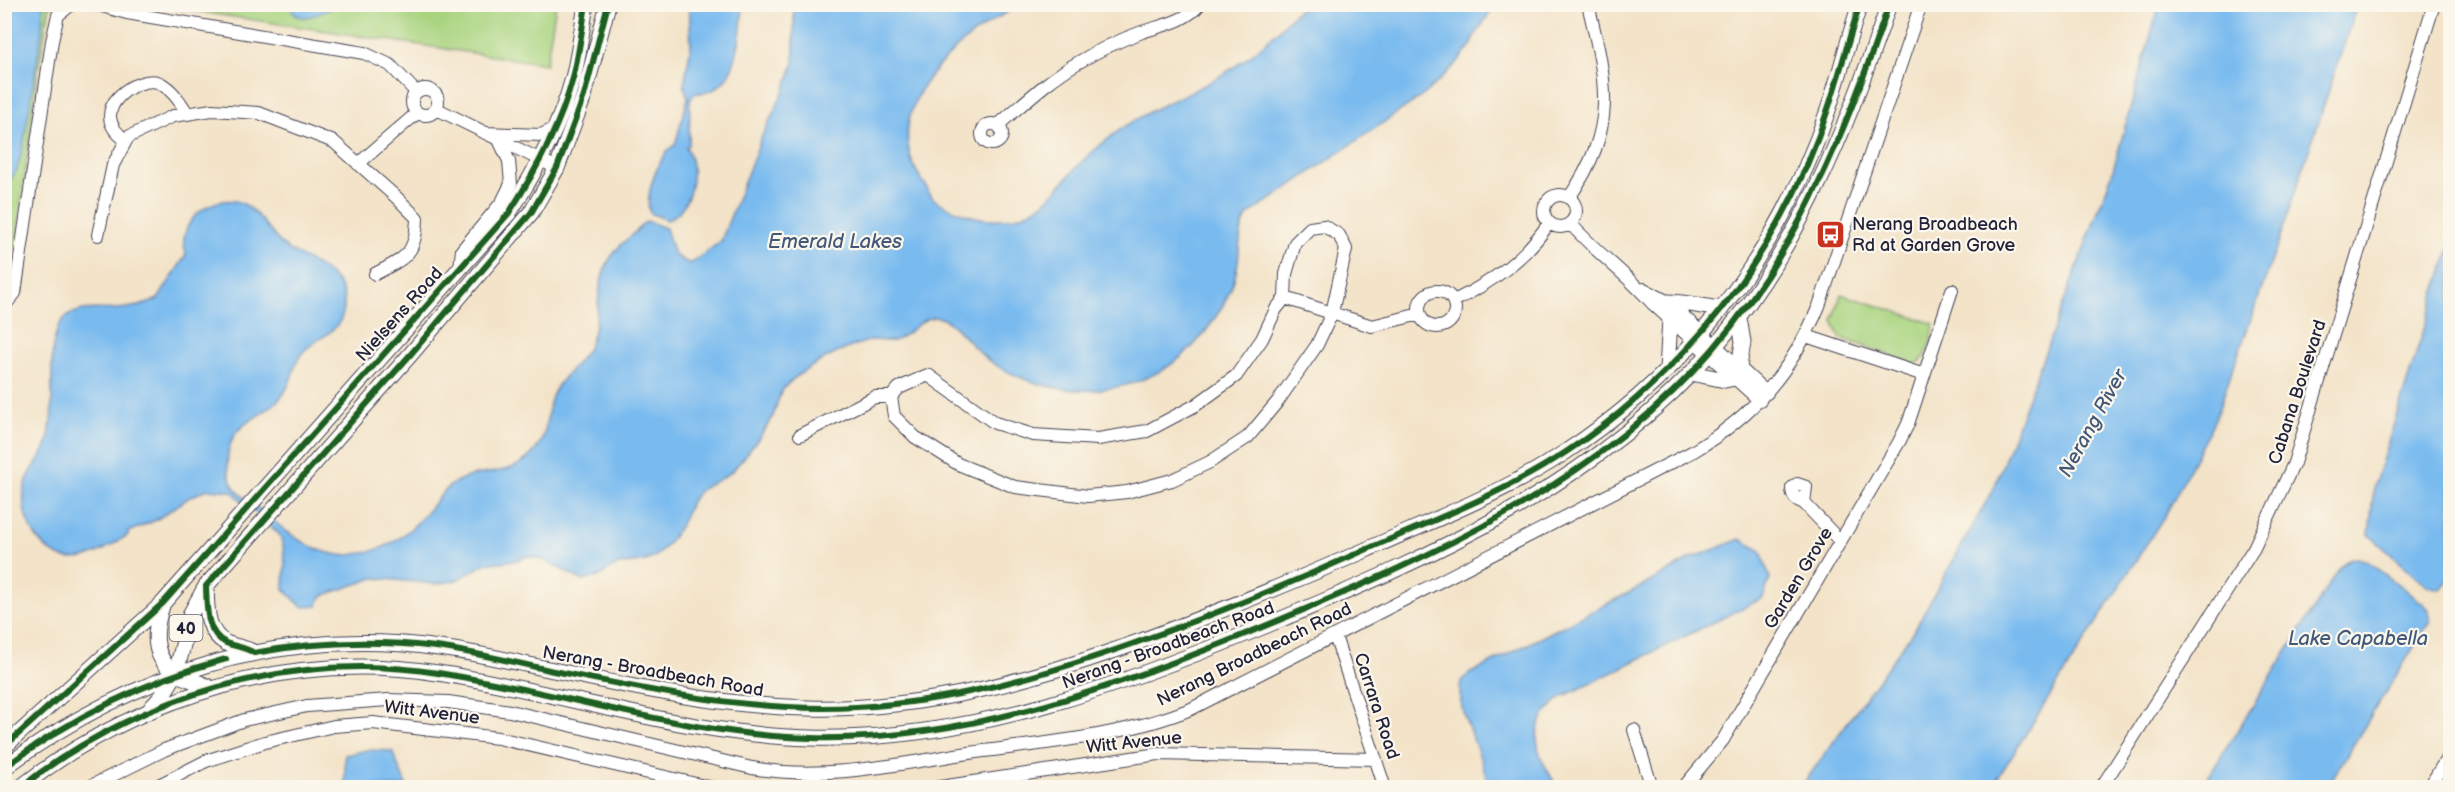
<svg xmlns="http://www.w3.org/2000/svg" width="2455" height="792" viewBox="0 0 2455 792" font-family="'Balsamiq Sans',sans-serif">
<rect width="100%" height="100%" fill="#fbf7ec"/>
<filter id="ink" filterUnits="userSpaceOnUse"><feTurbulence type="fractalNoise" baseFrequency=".0167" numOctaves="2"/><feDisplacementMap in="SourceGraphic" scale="12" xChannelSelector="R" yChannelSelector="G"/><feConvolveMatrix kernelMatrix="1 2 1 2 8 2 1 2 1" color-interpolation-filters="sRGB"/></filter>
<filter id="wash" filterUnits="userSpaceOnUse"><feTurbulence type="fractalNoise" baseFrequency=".008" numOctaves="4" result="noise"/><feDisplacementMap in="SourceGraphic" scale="24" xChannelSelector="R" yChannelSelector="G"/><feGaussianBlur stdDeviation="1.35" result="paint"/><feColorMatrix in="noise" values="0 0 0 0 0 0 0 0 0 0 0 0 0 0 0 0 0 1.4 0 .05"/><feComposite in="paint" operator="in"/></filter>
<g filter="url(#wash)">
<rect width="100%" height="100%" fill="#f3e3c8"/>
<!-- green -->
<path fill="#a9d47f" stroke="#667b5d" stroke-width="1.5" d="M5,5h45l-12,67 -23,178 -7,26 -3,2z
M153,5h403l-10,59z
M1841,294l94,30c-4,13 -6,37 -20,40l-75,-26 -7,-17z"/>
<!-- water -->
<path fill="#7abbef" stroke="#4e6e95" stroke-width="1.5" d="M5,4l38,1 -1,26 -19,116 -6,23 -12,18 -1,-94 5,-38 -4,-19z
M290,5v-1l49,1c-15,6 -42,24 -49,0z
M689,5h54c-2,30 -5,91 -48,88l-5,7 -1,44 -3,3c13,21 6,63 -19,73l-17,-7c-7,-16 10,-61 25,-68l13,-47 -4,-13 7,-40z
M794,5h228c-63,29 -153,106 -97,179 3,5 5,12 9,15 12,9 39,19 54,20 20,1 34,-2 50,-12 15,-10 25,-26 38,-39 11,-12 24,-23 37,-33 24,-19 51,-30 79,-44 39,-18 72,-44 100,-75 5,-6 8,-6 13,-11h190l-23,35 1,3 -18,22 -30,29 -177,121c-11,15 -7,39 -12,57 -5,23 -19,45 -34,64 -53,65 -147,70 -214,24 -14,-10 -33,-38 -47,-42 -20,-5 -30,18 -48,23 -5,1 -12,-1 -18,-1 -11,1 -24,7 -34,11 -16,7 -47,24 -57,37 -7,9 -7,21 -12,30 -9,15 -26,38 -38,51 -12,13 -30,14 -40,28 -4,5 -5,11 -8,17 -5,11 -14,25 -22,34 -14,17 -27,13 -45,17 -9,2 -16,11 -24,13 -5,1 -7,0 -12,3l-39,-21 -16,-4 -11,4 -33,4 -27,16 -20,4 -63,-6 -52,18 -5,10 -15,1 -18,-18 1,-26 -2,-18 -4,-11 -48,-43 -23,-2 -18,8 -34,23 -28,12v3c-32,20 -61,41 -91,3 -10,-13 -15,-30 -13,-47 2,-15 13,-27 20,-40 8,-16 8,-41 8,-59 0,-19 -3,-60 13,-74 15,-13 37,-7 53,-9 12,-1 29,-4 40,-10l28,-44c0,-4 -2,-7 -2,-11 -2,-28 33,-51 57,-41 16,6 30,32 43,43 19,15 57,24 60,53 3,33 -25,36 -41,53 -11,12 -10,32 -21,44 -11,14 -26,19 -39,30 -17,13 -20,42 -9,61 6,9 21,18 29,25 22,19 46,39 76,43 5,1 11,0 16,-1 33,-3 52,-19 73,-43 7,-8 14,-19 22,-25 28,-22 61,-2 88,-39 10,-15 8,-31 13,-47 6,-22 29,-35 38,-54 17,-40 -2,-77 42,-110 6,-5 9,-11 16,-15l19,7 8,27 12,7 6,1 29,-22 41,-105 23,-47 9,-26z
M2159,5h198l-75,227 -67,187 -48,93 -175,275h-191l113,-157 80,-142 118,-314z
M2450,248v330l-9,11 -14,-3 -58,-51 5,-49z
M1740,539l21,12 9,27 -7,20 -203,100c-19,17 -29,32 -19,59 4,11 11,19 15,30h-67c-3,-10 -6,-21 -10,-32 -8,-25 -23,-47 -18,-74l8,-7 179,-91 42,-24z
M2357,558l10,3 57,43 5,7 1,10 -103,166h-125l138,-220 9,-7z
M367,750l25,1 15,36h-62v-32z"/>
</g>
<g filter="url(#ink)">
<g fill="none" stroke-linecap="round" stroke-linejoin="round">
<defs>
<path id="minor" d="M95,4l32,9 237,40 26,12 26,27
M412 102a13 13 0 1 1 26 0a13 13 0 1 1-26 0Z
M437,109l120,59
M982 134a10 10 0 1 1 20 0a10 10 0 1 1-20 0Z
M998,125c26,-22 51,-46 81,-63 20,-12 41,-22 63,-30 21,-7 43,-10 58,-28
M485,133l56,2 15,-7
M126,140c-43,-29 12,-67 34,-57 13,7 20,19 28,31
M358,164l59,-51
M1544 211a16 16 0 1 1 32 0a16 16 0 1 1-32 0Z
M1569,198c49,-72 38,-114 19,-194
M1570,223c25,29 57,51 82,80l108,98
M1324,226l15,9 7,14 -14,64 -15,32 -39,56 -30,36 -38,25 -38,18 -45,12 -39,4 -73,-9 -57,-23 -43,-27 -21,-21 -3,-19 8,-9 29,-13 67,48 38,12 65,4 49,-8 49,-26 40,-29 26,-37 14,-30 9,-11 1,-24 9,-31 15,-15z
M98,235l15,-70 15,-28 45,-21 39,-6 47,3 75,29 62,55 21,21c-1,37 -12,40 -42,56
M460,268l2,-18 40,-48 9,-18 -2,-23 -9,-19
M1644,289l24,13 99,91
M1419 309a18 18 0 1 1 36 0a18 18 0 1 1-36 0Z
M1285,298l87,28 48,-12
M1454,301c38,-19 71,-42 95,-78
M4,306l11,-13 37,-252 6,-26 14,-11
M1806,336l118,39
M800,435l75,-38h16
M1804,503l2,-16 -9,-3 -5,4c0,9 4,12 12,15l36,38
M1335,636l50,152
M1634,730l18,58
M87,788l77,-38 80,-30 63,-14 81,-6 60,2 62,9 242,57c73,13 145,-4 217,-15 75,-10 152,-16 222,-44l501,-257c61,-36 100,-81 127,-146l102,-302
M153,788l53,-27 59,-19 69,-16 39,-3 125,15 215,50
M934,788l224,-34 218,5
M1683,788l40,-48 176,-298 9,-18 44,-134
M2101,788l153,-240 40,-85 140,-459
M2429,788l21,-35"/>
<path id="major" d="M1668,302c18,0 35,5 53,7
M1739,318l4,24 -4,25
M1667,370l3,-51
M1691,373l34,7 10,-2
M206,586c1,20 -1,46 20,57 9,4 18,4 27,9
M163,603c-9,25 -13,55 14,71 12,6 24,8 35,15
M151,708l11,-12 14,-23 15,-60 15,-27 204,-231 121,-142 26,-45 27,-72 24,-92
M4,747l159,-144 346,-390c27,-42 51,-86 64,-135 6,-24 9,-49 13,-74
M4,768c127,-95 276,-142 435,-120 40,5 79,15 119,23 82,18 166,35 250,37 117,3 225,-28 333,-67 76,-28 151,-59 225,-91 67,-30 136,-56 198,-97 52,-34 100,-76 140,-123 55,-65 97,-140 124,-220 12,-35 20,-71 32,-106
M20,788c116,-92 271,-138 418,-115 125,19 245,62 373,65 160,4 315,-54 461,-115 159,-66 327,-140 441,-274 86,-101 134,-220 176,-345"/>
</defs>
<!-- minor casing -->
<use href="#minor" stroke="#413f50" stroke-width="14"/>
<!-- major casing -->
<use href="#major" stroke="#413f50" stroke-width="17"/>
<!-- minor -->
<use href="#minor" stroke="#fff" stroke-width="12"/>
<!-- major -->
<use href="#major" stroke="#fff" stroke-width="15"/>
<defs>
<path id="cycleway" d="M608,4l-24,92 -27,72 -26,45 -121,142 -204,231c1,20 -1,47 20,57 10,4 19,4 28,10 59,-11 122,-13 182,-6 38,5 76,15 113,23 79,16 158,33 238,37 123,7 233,-23 348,-64 76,-27 150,-57 223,-90 71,-31 143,-58 208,-101 51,-33 97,-75 137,-121 56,-65 100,-143 126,-225 11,-34 20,-68 31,-102
M4,747l159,-144 346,-390c27,-42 51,-86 64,-135 6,-24 9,-49 13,-74
M4,768c68,-51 140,-87 222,-109
M20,788c116,-92 271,-138 418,-115 125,19 245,62 373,65 160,4 315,-54 461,-115 159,-66 327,-140 441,-274 86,-101 134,-220 176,-345"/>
</defs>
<!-- cycleway casing -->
<use href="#cycleway" stroke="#fbf7ec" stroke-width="10"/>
<!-- cycleway -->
<use href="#cycleway" stroke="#1b5e20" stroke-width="6"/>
</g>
</g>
<!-- icons -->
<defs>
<symbol id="bus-square" viewBox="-11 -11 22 22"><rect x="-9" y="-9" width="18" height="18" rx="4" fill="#c8321e" stroke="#fbf7ec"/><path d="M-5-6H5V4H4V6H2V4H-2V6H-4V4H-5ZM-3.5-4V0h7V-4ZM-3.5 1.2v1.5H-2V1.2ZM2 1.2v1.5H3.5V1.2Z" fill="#fff"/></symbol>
</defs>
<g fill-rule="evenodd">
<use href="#bus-square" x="1814" y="218" width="33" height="33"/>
</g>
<g text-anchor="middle" stroke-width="4.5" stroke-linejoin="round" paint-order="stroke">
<!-- shield labels -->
<rect fill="#fbf7ec" stroke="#636270" stroke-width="1.5" x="169.5" y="615" width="33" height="26" rx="4.5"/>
<g font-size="16" font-weight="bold" fill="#22223b">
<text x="186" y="634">40</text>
</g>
<!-- poi labels -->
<g font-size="18" fill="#22223b" stroke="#fbf7ec" text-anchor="start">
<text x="1852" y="230">Nerang Broadbeach<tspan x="1852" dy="21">Rd at Garden Grove</tspan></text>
</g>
<!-- street labels -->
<g font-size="18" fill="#22223b" stroke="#fbf7ec">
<text transform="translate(399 314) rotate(-48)" y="6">Nielsens Road</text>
<text transform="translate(2297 392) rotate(-72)" y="6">Cabana Boulevard</text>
<text transform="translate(1798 578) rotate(-59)" y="6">Garden Grove</text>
<text transform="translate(1168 645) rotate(-20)" y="6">Nerang - Broadbeach Road</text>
<text transform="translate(1254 654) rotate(-26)" y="6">Nerang Broadbeach Road</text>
<text transform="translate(653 671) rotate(10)" y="6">Nerang - Broadbeach Road</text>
<text transform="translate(1377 706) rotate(72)" y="6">Carrara Road</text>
<text transform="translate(432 712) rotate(7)" y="6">Witt Avenue</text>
<text transform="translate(1134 742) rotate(-6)" y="6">Witt Avenue</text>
</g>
<!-- water labels -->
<g font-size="20" font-style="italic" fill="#41587a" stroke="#fbf7ec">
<text x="835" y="248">Emerald Lakes</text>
<text transform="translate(2092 423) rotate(-61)" y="7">Nerang River</text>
<text x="2358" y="645">Lake Capabella</text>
</g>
</g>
<!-- margin -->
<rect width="2455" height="792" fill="none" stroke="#fbf7ec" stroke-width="24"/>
</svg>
